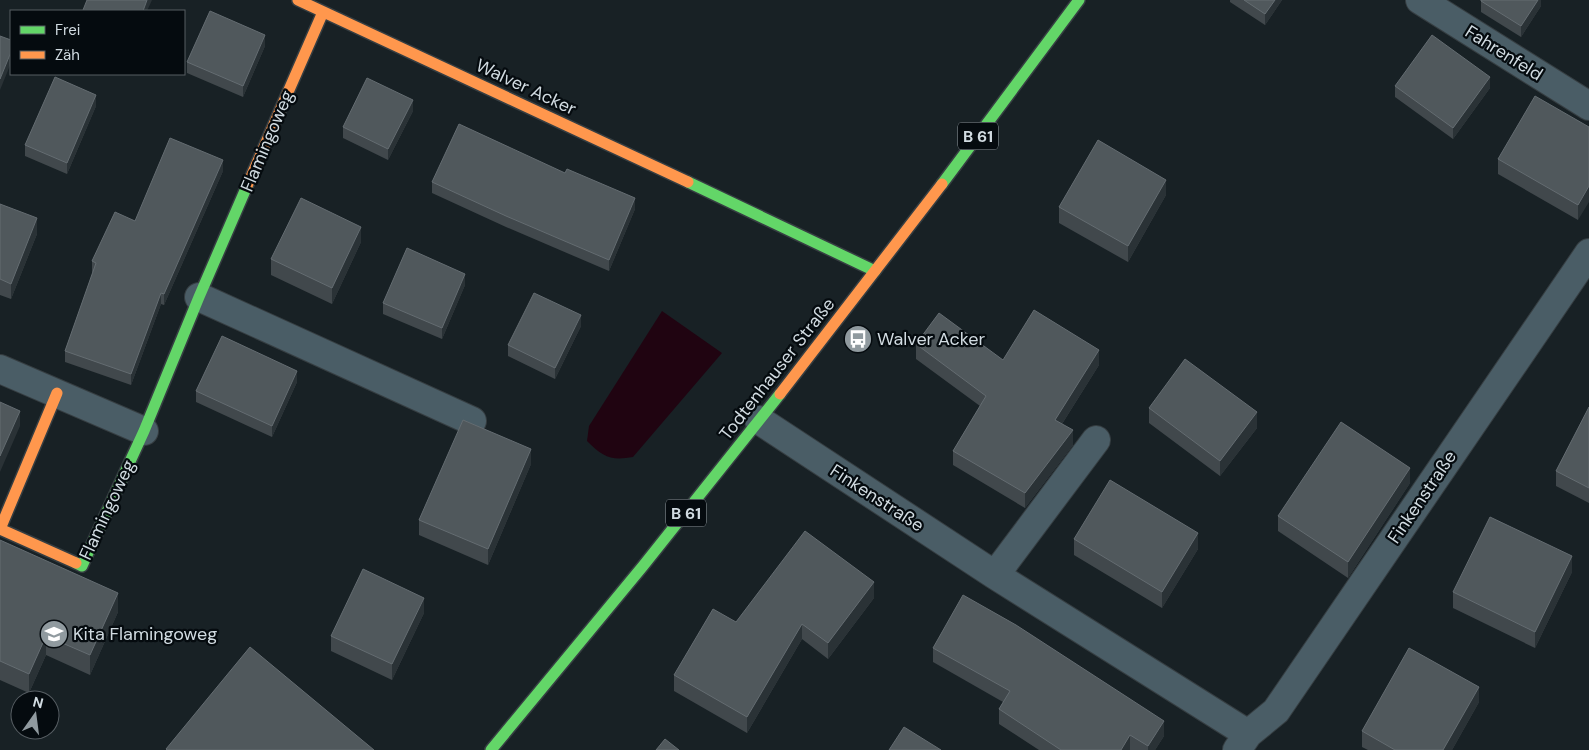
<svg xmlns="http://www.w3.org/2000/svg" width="1589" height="750" viewBox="0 0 1589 750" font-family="'DM Sans',sans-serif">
<rect width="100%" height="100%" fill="#182125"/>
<!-- water -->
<path fill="#200411" d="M662,311l60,42 -89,104c-22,4 -30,0 -46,-16l2,-15z"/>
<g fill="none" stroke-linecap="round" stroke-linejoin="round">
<defs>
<path id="street" d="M1420,0l169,106
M199,297l273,124
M0,369l144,62
M759,420l236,155 253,159
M995,575l101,-135
M1237,750l11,-16 28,-23 313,-458"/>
<path id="fast" d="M688,182l187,89
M942,184l137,-184
M76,563l6,3 62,-135 55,-134 48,-111
M491,750l152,-184 137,-172"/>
<path id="slow" d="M298,0l390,182
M247,186l76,-174
M57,393l-57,136 76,34
M780,394l162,-210"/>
</defs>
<!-- street casing -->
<use href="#street" stroke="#363e42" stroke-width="30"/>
<!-- fast casing -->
<use href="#fast" stroke="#363e42" stroke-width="14"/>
<!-- slow casing -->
<use href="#slow" stroke="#363e42" stroke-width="14"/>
<!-- street -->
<use href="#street" stroke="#4a5d66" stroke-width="28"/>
<!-- fast -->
<use href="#fast" stroke="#63d668" stroke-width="11"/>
<!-- slow -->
<use href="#slow" stroke="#ff974d" stroke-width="11"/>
</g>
<!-- wall -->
<path fill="#41484c" d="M1230,0h52l-17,25 -35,-23z
M1541,0v6l-20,31 -40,-25v-11z
M265,46l-22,51 -56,-24v-11z
M1395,86l95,2 -37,51 -58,-42z
M96,106l-29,68 -42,-18v-11z
M413,111l-25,49 -45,-22v-11z
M1589,127l-11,93 -80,-46v-15z
M223,171l-59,134 -3,-1 -30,81 -66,-23v-11l28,-79h-1v-11l43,-40z
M432,182l203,27 -26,62 -103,-44 -74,-34z
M1166,195l-38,67 -69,-39v-16z
M0,204l37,30 -26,65 -11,-4z
M361,242l-29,62 -61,-29v-16z
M465,285l-23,54 -59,-25v-11z
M581,326l-26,53 -47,-23v-11z
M916,344l87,16 96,5 -37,59 11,21 -48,63 -72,-43v-14l27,-45 -64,-47z
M297,382l-25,55 -76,-35v-11z
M1589,407v96l-33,-17v-15z
M1149,408l108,20 -37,48 -71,-53z
M531,464l-43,101 -69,-30v-15z
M1410,483l-62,95 -70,-47v-15z
M1074,539l124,10 -36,59 -88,-53z
M0,540l118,72 -28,63 -44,-20 -17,38 -29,-13z
M1572,572l-37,76 -82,-40v-16z
M874,598l-46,61 -26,-20 -55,94 -73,-42v-16l62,-53z
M424,613l-32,67 -61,-29v-15z
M933,648l231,88 -9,14h-116l-40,-26v-15l4,-7 -70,-40z
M1479,702l-27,48h-84l-6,-3v-16z"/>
<!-- shaded-wall -->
<path fill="#2a3236" d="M147,0h5l-5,11h-4z
M1275,0h7l-17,25v-11z
M1538,0h3v6l-20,31v-11z
M265,35v11l-22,51v-11z
M11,52v11l-11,27v-11z
M1490,77v11l-37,51v-11z
M96,95v11l-29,68v-11z
M413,100v11l-25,49v-11z
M223,160v11l-59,134v-11z
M1166,180v15l-38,67v-16z
M1589,186v16l-11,18v-15z
M635,198v11l-26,62v-11z
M37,218v16l-26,65v-15z
M361,227v15l-29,62v-16z
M465,274v11l-23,54v-11z
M161,293v11l-30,81v-11z
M581,315v11l-26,53v-11z
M1099,350v15l-44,70v-15z
M297,371v11l-25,55v-11z
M20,411v15l-20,46v-16z
M1257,412v16l-37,48v-15z
M1073,430v15l-48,63v-15z
M531,449v15l-43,101v-16z
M1410,468v15l-62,95v-16z
M1198,533v16l-36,59v-16z
M1572,556v16l-37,76v-16z
M874,582v16l-46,61v-16z
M118,593v19l-28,63v-20z
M424,598v15l-32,67v-16z
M802,624v15l-55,94v-16z
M46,636v19l-17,38v-19z
M1479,687v15l-27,48h-9z
M1164,721v15l-9,14h-7v-4z
M1130,735v15h-9z"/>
<!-- building -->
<path fill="#50585c" stroke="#646c71" d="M87,0h60l-4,11h-57l-3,-1z
M1244,0h31l-10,14z
M1481,0h57l-17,26 -40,-25z
M210,11l55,24 -22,51 -56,-24z
M1432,35l58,42 -37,51 -58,-42z
M0,36l11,4v12l-11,27z
M55,77l41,18 -29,68 -42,-18z
M367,78l46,22 -25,49 -45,-22z
M1535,96l54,31v59l-11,19 -80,-46z
M459,124l106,49 2,-4 68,29 -26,62 -103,-44 -74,-34z
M170,138l53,22 -59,134 -3,-1 -30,81 -66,-23 31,-88 -4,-2 23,-49 20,9z
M1098,140l68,40 -38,66 -69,-39z
M301,198l60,29 -29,61 -61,-29z
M0,204l37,14 -26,66 -11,-5z
M407,248l58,26 -23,54 -59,-25z
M534,293l47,22 -26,53 -47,-23z
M1034,310l65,40 -44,70 18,10 -48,63 -72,-42 33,-55 -70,-52 23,-31 64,47z
M222,336l75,35 -25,55 -76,-35z
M1185,359l72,53 -37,49 -71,-53z
M0,402l20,9 -20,45z
M1589,407v81l-33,-17z
M463,420l68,29 -43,100 -69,-29z
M1341,422l69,46 -62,94 -70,-46z
M1110,480l88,53 -36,59 -88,-53z
M1490,517l82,39 -37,76 -82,-40z
M805,531l69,51 -46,61 -26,-19 -55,93 -73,-42 39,-66 23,13z
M0,540l118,53 -28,62 -44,-19 -17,38 -29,-13z
M363,569l61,29 -32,66 -61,-28z
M963,595l53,30 148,96 -16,25 -18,-11 -9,15h-60l-62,-41 11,-18 -77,-43z
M250,647l124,103h-207l-1,-1z
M1409,648l70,39 -36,63h-48l-33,-19z
M904,727l37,23h-52z
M665,739l14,11h-23z"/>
<!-- icons -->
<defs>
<symbol id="bus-disc" viewBox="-11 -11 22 22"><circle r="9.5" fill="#909a9f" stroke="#050b0f"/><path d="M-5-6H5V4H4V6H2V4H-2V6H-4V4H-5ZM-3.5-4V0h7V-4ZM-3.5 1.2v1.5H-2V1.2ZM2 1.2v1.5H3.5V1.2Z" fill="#fff"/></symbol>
<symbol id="school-disc" viewBox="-11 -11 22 22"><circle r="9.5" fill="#909a9f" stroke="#050b0f"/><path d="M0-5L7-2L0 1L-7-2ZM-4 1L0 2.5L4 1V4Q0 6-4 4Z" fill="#fff"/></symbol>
</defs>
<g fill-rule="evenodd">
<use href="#bus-disc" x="842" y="323" width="32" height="32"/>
<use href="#school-disc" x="38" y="618" width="32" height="32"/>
</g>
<g text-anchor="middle" stroke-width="4.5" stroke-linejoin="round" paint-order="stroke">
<!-- shield labels -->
<g fill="#050b0f" stroke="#949da2" stroke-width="1">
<rect x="958" y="122.5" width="40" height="27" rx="4"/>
<rect x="666" y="499.5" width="40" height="27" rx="4"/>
</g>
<g font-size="16" font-weight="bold" fill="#d1dbe1">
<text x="978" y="142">B 61</text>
<text x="686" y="519">B 61</text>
</g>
<!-- street labels -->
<g font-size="18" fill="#d1dbe1" stroke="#050b0f">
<text transform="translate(1504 53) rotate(32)" y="6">Fahrenfeld</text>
<text transform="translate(526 87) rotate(25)" y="6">Walver Acker</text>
<text transform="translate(267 141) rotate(-67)" y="6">Flamingoweg</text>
<text transform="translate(777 369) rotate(-52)" y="6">Todtenhauser Straße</text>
<text transform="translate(1422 497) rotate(-56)" y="6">Finkenstraße</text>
<text transform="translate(877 498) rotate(33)" y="6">Finkenstraße</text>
<text transform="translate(107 510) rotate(-65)" y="6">Flamingoweg</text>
</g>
<!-- poi labels -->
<g font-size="18" fill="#d1dbe1" stroke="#050b0f" text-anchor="start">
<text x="877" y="345">Walver Acker</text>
<text x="73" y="640">Kita Flamingoweg</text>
</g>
</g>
<!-- legend -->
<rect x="10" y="10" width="175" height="65" fill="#050b0f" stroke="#575e63"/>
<rect x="20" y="26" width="25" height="8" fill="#63d668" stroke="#575e63"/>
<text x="55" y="35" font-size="15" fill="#d1dbe1">Frei</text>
<rect x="20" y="51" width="25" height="8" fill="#ff974d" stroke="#575e63"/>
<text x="55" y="60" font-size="15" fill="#d1dbe1">Zäh</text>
<!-- north arrow -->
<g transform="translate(35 715) rotate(14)"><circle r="24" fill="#050b0f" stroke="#575e63"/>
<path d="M0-4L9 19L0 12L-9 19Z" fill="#909a9f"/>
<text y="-8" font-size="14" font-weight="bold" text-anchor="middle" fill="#d1dbe1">N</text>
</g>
</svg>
